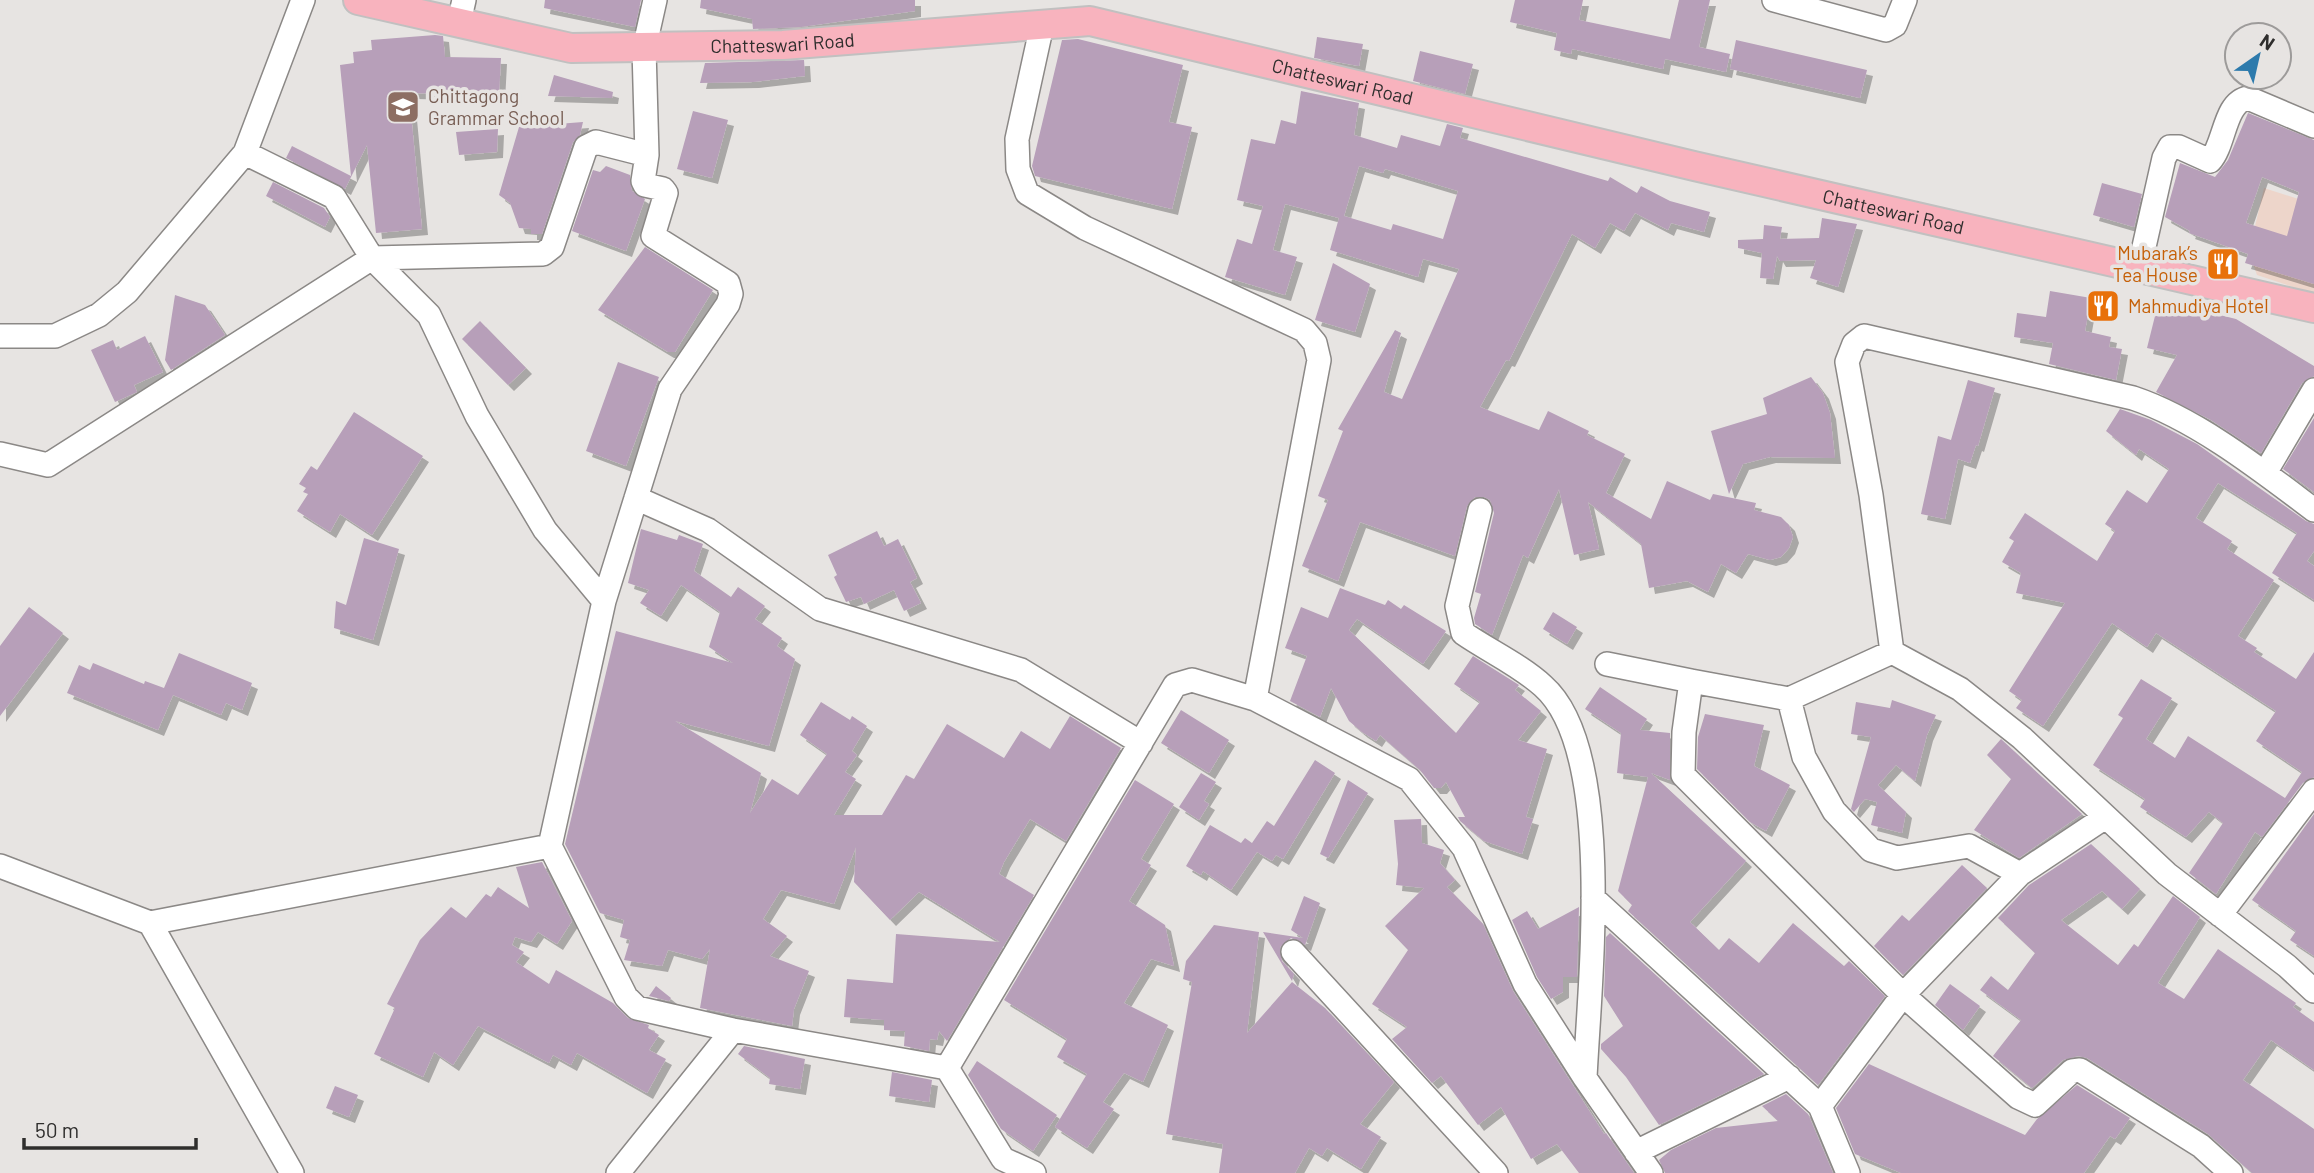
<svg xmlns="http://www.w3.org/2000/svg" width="2314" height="1173" viewBox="0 0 2314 1173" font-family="Barlow,sans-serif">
<defs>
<filter id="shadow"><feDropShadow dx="6" dy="6" stdDeviation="0" flood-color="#0004"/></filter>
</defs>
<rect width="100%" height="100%" fill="#e7e4e2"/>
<!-- education -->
<path fill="#edd5ca" d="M2264,188l50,16v90l-57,-19 -8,-23z"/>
<!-- building -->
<path fill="#b79fb9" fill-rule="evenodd" filter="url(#shadow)" d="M545,0h96l-6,27 -91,-19z
M701,0h214v11l-114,16 -48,2 -1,-10 -52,-11z
M1515,0h68l-4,20 91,19 9,-39h31l-11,47 31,7 -4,18 -61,-13 -2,10 -91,-20 -1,5 -17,-4 3,-17 -47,-11z
M435,35l8,1 2,21 56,1 -2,37 -90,-2 13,136 -46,4 -9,-88 -22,44 -59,-31 6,-12 59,30 -11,-111 14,-2 -1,-11 19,-2 -1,-10z
M1317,37l46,7 -4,22 -45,-8z
M1078,39l105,26 -14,57 23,5 -20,82 -137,-33 -3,-10 30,-126z
M1736,40l131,30 -7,28 -130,-29z
M1420,51l53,13 -8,30 -52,-13z
M804,60l1,16 -52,6 -53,1 5,-20z
M554,75l59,17 -1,6 -64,-2z
M1301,91l58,12 -5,32 43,13 4,-13 39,11 7,-22 16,4 -3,10 148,43 2,-4 27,16 4,-7 29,15 40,11 -6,20 -33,-9 -3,7 -33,-17 -11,18 -14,-8 -15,25 -23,-14 -63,127 -3,-1 -26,47 59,23 9,-19 41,20 -2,4 38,19 -19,39 45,26 16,-38 43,19 3,-6 43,9 -2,7 27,7 8,8 4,12 -4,11 -8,9 -11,3 -22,-6 -12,19 -15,-9 -13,28 -21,-11 -38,7 -8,-44 -53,-42 11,47 -25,6 -15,-66 -31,69 -5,-3 -31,80 -17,-11 -1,-6 7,-24 -6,-2 19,-79 -4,-13 -6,-3h-9l-8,9 -12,50 -95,-34 -22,59 -36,-15 26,-66 -10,-4 25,-65 -5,-2 57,-99 6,3 -17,59 18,7 57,-130 -36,-10 -5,18 -88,-27 9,-32 -54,-14 -12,46 24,7 -12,38 -60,-18 12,-38 15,5 11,-38 -26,-6 14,-61 24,5 6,-24 15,4zM1359,166l24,7 2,-4 73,22 -15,48 -50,-15 -2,6 -47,-14z
M693,111l35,9 -16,58 -35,-9z
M2248,113l66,27v144l-69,-21 3,-9 -59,-21 1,-2 -25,-14 15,-54 35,14 13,-17zM2262,177l37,15 -12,44 -41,-13z
M583,122l-3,13 -7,7 -31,92h-11v-5l-12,-1 -9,-25 -11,-8 20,-68z
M498,129l-1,23 -38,3 -3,-23z
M606,166l24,9 2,16 13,8 -19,52 -54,-20 21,-61 7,2z
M273,182l51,26 6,9 -5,10 -59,-31z
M2102,183l40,11 -8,33 -41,-12z
M1822,218l35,6 -19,63 -28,-9 6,-18 -36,1 -3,-5 -4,23 -13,-1 2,-25 -24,-5v-8l25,-1 1,-14 18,2 -2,12 39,-1z
M645,247l68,43 -38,62h-7l-70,-42z
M1333,263l37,21 -15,48 -40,-12z
M2050,291l41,7 -6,33 26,6 -2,10 13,2 -6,31 -67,-16 4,-21 -39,-6 3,-24 29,4z
M175,295l30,10 20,30 -54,35 -6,-10z
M2159,300l77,19 78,47v10l-12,7 -41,70 -50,-33 -55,-28 21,-37 -30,-7z
M480,321l46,47 -18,17 -46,-46z
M145,336l18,36 -29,13 3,7 -22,10 -24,-52 22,-10 4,10z
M618,362l41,15 -33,89 -40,-15z
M1811,377l12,16 7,20 5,45 -65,-1 -27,7 -14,30 -18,-63 56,-17 -4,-16z
M1968,380l27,8 -17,58 -2,-1 -6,18 -12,-4 -13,60 -24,-5 17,-78 13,4z
M2120,409l31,11 46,24 109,77 8,3v27l-7,10 7,5v34l-42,-27 25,-40 -79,-50 -22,35 36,23 -5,8 47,31 -36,56 19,12 -3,4 42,27 18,-27v125l-11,6 -41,54 -7,-5 -39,62 -27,-21 34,-50 -14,-11 -23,25 -46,-30 5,-8 -52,-34 30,-47 -5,-3 23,-36 31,19 -26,41 29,19 13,-22 97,62 17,-26 -46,-31 20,-30 -120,-78 -9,14 -35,-24 -69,103 -27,-18 6,-8 -13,-9 56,-88 -49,-10 5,-20 -19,-11 12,-21 -5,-3 16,-25 72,48 18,-30 -10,-7 22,-34 20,13 22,-34 -30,-20 -3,6 -30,-24z
M354,412l69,44 -51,79 -32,-21 -10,18 -33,-21 11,-17 -5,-2 3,-4 -7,-4 12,-18 6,4z
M2314,418v74l-31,-23z
M641,529l36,11 2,-5 24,9 -9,27 37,26 7,-10 27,19 -10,13 27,19 -5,8 18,13 -26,87 -94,-25 86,52 -11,40 22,-34 26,16 29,-41 -27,-19 21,-33 29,18 2,-4 15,10 -15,25 5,4 -12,17 11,7 -22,36h48l24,-40 8,4 33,-55 57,34 17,-27 29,18 20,-33 51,32 -55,93 -36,-22 -26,43 -5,12 35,21 -87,146 -8,-10 -2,9 -7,-1 -1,12 -25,-5 1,-15 -21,-1v-10l-40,-3 3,-38 46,4 3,-49 104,8 -81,-50 -29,28 -36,-38 2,-35 -22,57 -53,-14 -18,29 24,17 -17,20 39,15 -15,38 -2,17 -92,-18 10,-59 -8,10 -34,-9 -6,16 -38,-6 6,-20 -10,-3 4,-17 -24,-7 -35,-69 51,-213 117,32 -24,-16 11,-35 -39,-27 -20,31 -21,-13 9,-13 -21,-7z
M877,531l7,15 14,-7 19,39 -7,4 11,21 -17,8 -10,-21 -30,14 -3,-7 -15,5 -12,-25 3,-2 -9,-20z
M364,538l35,11 -26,91 -39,-12 2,-27 10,4z
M1340,588l45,17 3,-5 13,9 3,-4 42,26 -23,33 -66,-45 -8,11 107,103 24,-31 -26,-18 19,-28 46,29 -4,5 26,21 -23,29 29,9 -21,68 7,2 -11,35 -38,-13 -24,-20 -2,-4h7l-19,-35 -5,6h-7l-14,-18 -40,-35 -4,6 -14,-9 -13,-11 -18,-33 -11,29 -30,-16 17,-45 -22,-8 16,-41 27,11z
M29,607l34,26 -63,83v-70z
M1553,612l24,15 -10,17 -24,-15z
M179,653l73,30 -10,27 -16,-7 -5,12 -48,-20 -15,35 -91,-37 12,-28 11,5 3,-7 51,21 1,-3 19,7z
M1600,687l47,32 -7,11 30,3v47l-19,-7 95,88 -56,61 29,28 10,-12 30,25 34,-40 51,43 5,-5 36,35 -67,89 -190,-174 4,-6 -14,-14 30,-114 -31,-4 4,-40 -36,-24z
M1892,700l44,15 -9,20 -12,46 -19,-16 -18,20 28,27 -4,21 -31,-8 6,-23 -12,-3 -11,13 -3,-3 20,-72 -20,-3 5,-32 34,6z
M1181,710l48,30 -20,33 -48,-30z
M1705,714l59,11 -10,41 36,19 -24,46 -16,-9 -53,-53 1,-32z
M2001,739l81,75 -63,44 -45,-28 37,-51 -24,-24z
M1315,760l20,13 -52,86 -7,-4 -4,6 -15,-9 -26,38 -28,-19 -2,4 -15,-9 24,-41 31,18 4,-5 7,5 15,-22 7,5z
M1201,773l15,9 -12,19 5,3 -10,16 -20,-13z
M1135,780l39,24 -33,55 10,6 -22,36 36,24 9,41 -23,-7 -27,44 44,22 -25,57 -19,-9 -21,29 11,7 -27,39 -32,-21 32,-53 -30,-17 10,-18 -63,-39z
M1348,780l20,13 -40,65 -8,-4z
M2314,814v142l-24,-16 6,-9 -44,-31z
M1421,819l1,24 22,7 -4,13 15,17 -8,7 36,37 30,67 91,143 2,-1 28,40h-55l-22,-29 -26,15 -30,-52 -23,18 -37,-49 -9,7 -40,-44 15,-12 -35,-23 36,-54 -23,-24 39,-38 -28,-3 2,-21 -4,-44z
M2091,844l49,45 -18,20 -20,-18 -41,29 57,45 16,-21 4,3 35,-51 27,21 -42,66 26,16 34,-50 78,54 -3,4 21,15v48l-43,-30 -28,40 71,49v44h-62l-44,-39 -121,-76 -9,-2 -15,4 -31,28 -39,-32 28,-36 -41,-30 11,-14 17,14 27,-37 -37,-35 31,-33z
M542,862l30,59 -15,23 -19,-12 -7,10 -16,-5 -3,8 12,7 -8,10 33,22 7,-14 57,33 15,15 21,7 -1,3 11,7 -10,15 17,9 -19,34 -70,-40 -6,12 -18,-10 -4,8 -71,-37 -25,39 -19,-13 -11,25 -49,-23 21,-46 -8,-4 33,-64 31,-33 15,11 20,-24 5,3 7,-10 31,21 -13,-41z
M1962,865l25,23 -84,87 -29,-29 28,-31 7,6z
M1304,896l16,7 -15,42 -14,-7 -11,9 2,14 12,13 -2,7 -29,-49 40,6 -12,-8z
M1579,907l-2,70h-14v15l-12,7 -14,-22 -25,-57 15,-9 11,18z
M1214,925l45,7 -12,101 45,-51 33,26 69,74 -34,42 21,13 -20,32 -34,-21 -5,8 -13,-8 -14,25h-76l4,-29 -57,-10 26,-152 -9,-3 3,-18z
M1610,933l154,141 -105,51 -33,-48 -25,-28v-5l22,-18 -19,-30 2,-59z
M1950,984l30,22 -17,24 -28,-25z
M656,986l15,12 -2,3 -20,-5z
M744,1046l61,13 -5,30 -31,-5 1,-6 -32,-24z
M977,1061l80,54 -24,36 -32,-22 -33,-54z
M1869,1064l156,71 12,-16 40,-34 53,33 -15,21 -5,-3 -26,37h-183l-46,-19 -19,-46z
M892,1072l40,8 -3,22 -40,-6z
M335,1086l23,9 -9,22 -23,-9z
M1786,1094l22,20 25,59h-168l-6,-13 12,-10 45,-22 62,-7 -16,-15z"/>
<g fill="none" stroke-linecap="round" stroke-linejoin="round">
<defs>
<path id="minor" d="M655,0l-11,49 3,106 -4,26 2,4 18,4 3,4 -13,43 75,47 3,11 -3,10 -58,85 -66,212 -54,245 76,151 11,11 96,22 214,38 56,91 31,14
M1774,0l112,30 9,-5 10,-25
M459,22l5,-22
M1042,25l-25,114 1,30 9,24 58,35 219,102 11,13 4,17 -64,339 154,80 55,69 61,136 60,94 66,95
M245,153l89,44 38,61 57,57 48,101 68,114 59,71
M2139,269l25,-111 6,-11h9l31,14c15,-16 14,-59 38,-63l66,28
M0,336h55l44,-21 28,-23 118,-139 58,-153
M0,454l48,11 324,-207 171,-4 9,-7 34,-100 10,-5 51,13
M2265,473l49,-83
M636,498l72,32 112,79 201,61 120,73
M1480,510l-23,96 6,27c26,18 57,32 80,53 73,64 46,301 42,392
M1892,652l-21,-157 -24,-133 7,-18 10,-8 269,62c63,21 128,72 181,112
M1607,664l84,17 -7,51 -1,43 220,220 115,102 17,8 37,-34 8,-1 121,76 30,27
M1691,681l98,18
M0,866l150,57 142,250
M2020,874l-51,-28 -72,12 -26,-8 -37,-39 -30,-54 -15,-58 103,-47 68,37 62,49 145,136 120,92 27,25
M1593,898l227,208 28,67
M2220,915l94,-124
M150,923l400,-77
M1293,952l203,221
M947,1068l228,-383 17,-5 63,19
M1820,1106l83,-111 117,-121 84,-56
M1636,1152l153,-75
M618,1173l115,-143"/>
<g id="major">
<path id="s1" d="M358,0l213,48 212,-3 307,-24 604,145 620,142"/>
</g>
</defs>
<!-- minor casing -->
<use href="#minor" stroke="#8b8886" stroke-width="26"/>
<!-- major casing -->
<use href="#major" stroke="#c1c0c0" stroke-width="32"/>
<!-- minor -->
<use href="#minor" stroke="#fff" stroke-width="23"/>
<!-- major -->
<use href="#major" stroke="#f8b3be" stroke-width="28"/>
</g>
<!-- icons -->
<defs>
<symbol id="school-square" viewBox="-11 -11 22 22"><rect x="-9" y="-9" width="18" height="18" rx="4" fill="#8d6e63" stroke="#e7e4e2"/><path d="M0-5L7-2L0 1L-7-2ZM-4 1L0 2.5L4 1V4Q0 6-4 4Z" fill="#fff"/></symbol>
<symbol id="restaurant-square" viewBox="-11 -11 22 22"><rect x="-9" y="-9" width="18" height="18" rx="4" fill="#e8710a" stroke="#e7e4e2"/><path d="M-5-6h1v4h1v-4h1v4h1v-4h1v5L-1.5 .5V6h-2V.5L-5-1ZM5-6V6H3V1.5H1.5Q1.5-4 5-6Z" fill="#fff"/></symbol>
</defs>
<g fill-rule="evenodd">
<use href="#school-square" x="384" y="88" width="38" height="38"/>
<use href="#restaurant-square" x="2204" y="245" width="38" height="38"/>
<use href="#restaurant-square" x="2084" y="287" width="38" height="38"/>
</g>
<g text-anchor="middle" stroke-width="7" stroke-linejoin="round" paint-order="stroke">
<!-- street labels -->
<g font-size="19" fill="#2f2e2d" stroke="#e7e4e2">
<text dy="7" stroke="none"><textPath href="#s1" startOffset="430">Chatteswari Road</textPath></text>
<text dy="7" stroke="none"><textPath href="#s1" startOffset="998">Chatteswari Road</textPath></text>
<text dy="7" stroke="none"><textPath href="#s1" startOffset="1564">Chatteswari Road</textPath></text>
</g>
<!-- education labels -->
<g font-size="19" fill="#785e54" stroke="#e7e4e2" text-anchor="start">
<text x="428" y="103">Chittagong<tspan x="428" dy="22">Grammar School</tspan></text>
</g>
<!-- food labels -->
<g font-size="19" fill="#c56008" stroke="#e7e4e2" text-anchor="end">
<text x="2198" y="260">Mubarak’s<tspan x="2198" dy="22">Tea House</tspan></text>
<text x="2128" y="313" text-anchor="start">Mahmudiya Hotel</text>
</g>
</g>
<!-- north arrow -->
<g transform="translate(2258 56) rotate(34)"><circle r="33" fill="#e7e4e2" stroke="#9d9b9a" stroke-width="2"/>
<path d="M0-5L12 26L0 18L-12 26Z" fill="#2d7aac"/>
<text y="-10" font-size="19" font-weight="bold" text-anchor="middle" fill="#2f2e2d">N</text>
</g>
<!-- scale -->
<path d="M24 1138v10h172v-10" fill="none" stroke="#2f2e2d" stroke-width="3.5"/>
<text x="35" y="1138" font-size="21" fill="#2f2e2d" stroke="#e7e4e2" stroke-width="5" paint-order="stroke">50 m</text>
</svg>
